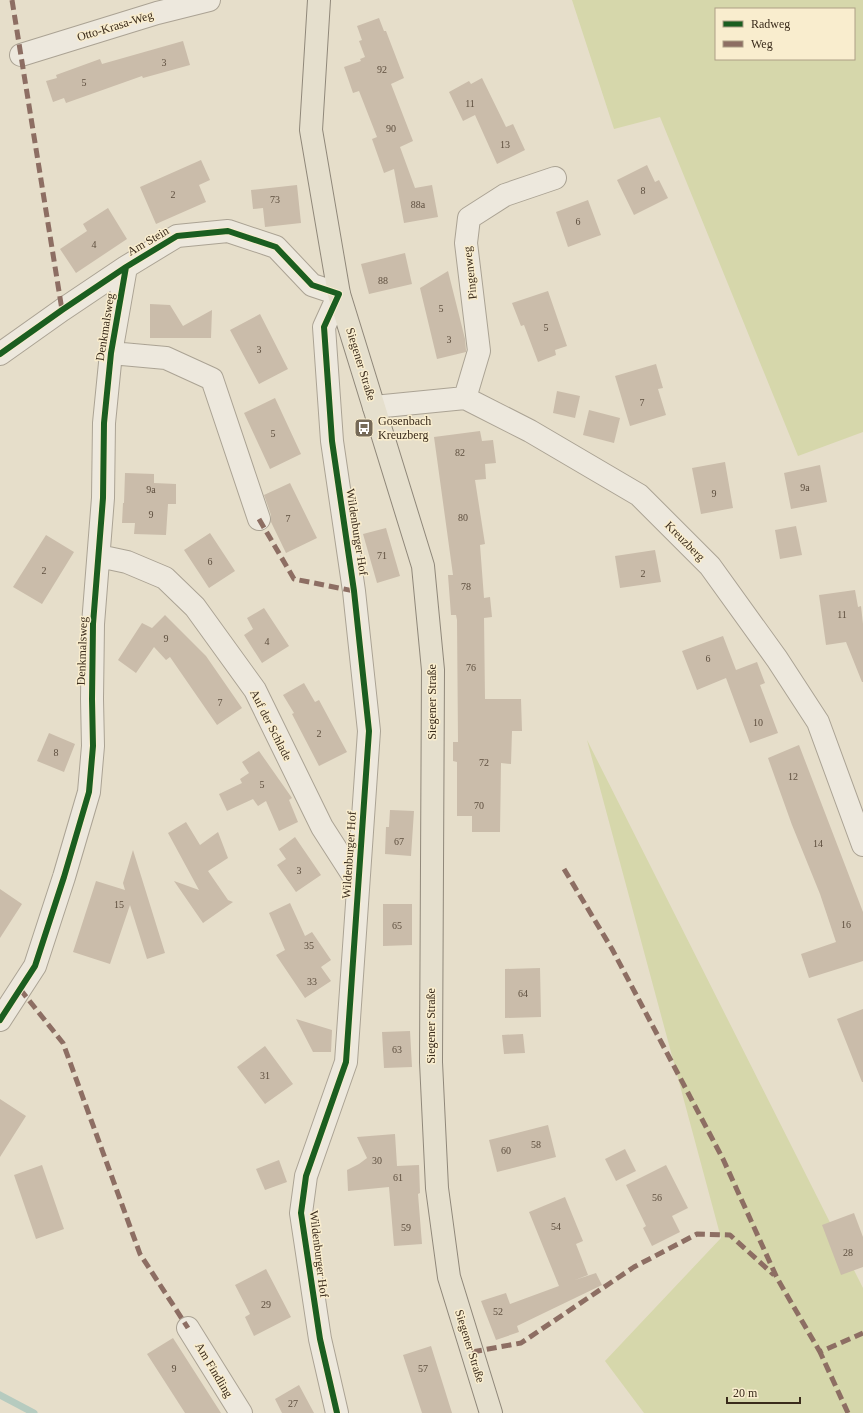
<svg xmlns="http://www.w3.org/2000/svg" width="863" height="1413" viewBox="0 0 863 1413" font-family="Georgia,serif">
<rect width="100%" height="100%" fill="#e6deca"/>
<!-- green -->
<path fill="#d6d7ab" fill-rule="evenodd" d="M572,0h291v432l-65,24 -138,-339 -46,12zM716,9h138v50h-138z
M587,740l276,548v125h-219l-39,-52 116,-123z"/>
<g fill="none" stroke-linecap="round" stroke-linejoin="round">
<!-- stream -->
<path stroke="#b6cbbf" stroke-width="7" d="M0,1395l34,18"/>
</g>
<!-- building -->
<path fill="#cabcaa" d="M379,18l5,13h2l18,47 -13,6 22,57 -13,6 15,41 17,-3 6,32 -34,6 -10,-54 -10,4 -12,-34 5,-2 -18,-46 -6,2 -9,-26 17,-6 -1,-2 5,-2 -6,-16 3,-1 -5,-14z
M183,41l7,24 -47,13 -1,-2 -76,27 -2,-5 -11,4 -7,-21 11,-3 -1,-3 44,-16 2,5z
M482,78l24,49 7,-3 12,26 -28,14 -22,-49 -12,6 -14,-29 20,-11 2,3z
M201,160l9,20 -11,5 7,17 -50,22 -16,-37z
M647,165l8,17 4,-2 9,18 -34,17 -17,-35z
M297,185l4,38 -36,4 -2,-19 -10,1 -2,-19z
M588,200l13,35 -33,12 -12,-35z
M108,208l19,31 -51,34 -16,-24 27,-18 -4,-7z
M405,253l7,31 -43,10 -8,-30z
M448,271l17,68 1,11v2l-29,7 -17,-71z
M548,291l19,55 -12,4 1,5 -18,7 -14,-37 -3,1 -9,-23z
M150,304l20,1 13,21 29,-16 -1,28h-61z
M260,314l28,55 -29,15 -29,-54z
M656,364l7,24 -5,1 8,26 -36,11 -15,-50z
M557,391l23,5 -5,22 -22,-5z
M275,398l26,56 -31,15 -26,-56z
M589,410l31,8 -6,25 -31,-8z
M480,431l2,10 11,-1 3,23 -11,1 1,15 -11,1 10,64 -5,1 4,53 6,-1 2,20 -8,1 1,81h36l1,32h-10l-1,33 -10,-1 -1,69h-28v-16h-15v-54l-4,-1v-19h5l-1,-122 -1,-5h-5l-3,-40h5l-19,-138z
M725,462l8,46 -32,6 -9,-46z
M820,465l7,37 -36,7 -7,-36z
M125,473l29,1v9l22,1v20h-8l-2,31 -32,-1 1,-11h-13l1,-20h1z
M290,483l27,55 -31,15 -15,-31v-7l-7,-20z
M796,526l6,29 -22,4 -5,-29z
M386,528l14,48 -23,7 -14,-49z
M210,533l25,38 -26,17 -25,-38z
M46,535l28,17 -32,52 -29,-17z
M655,550l6,32 -41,6 -5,-32z
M855,590l3,17 3,-1 2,18v58h-1l-16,-40 -20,3 -7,-50z
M264,608l25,38 -27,17 -18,-28 9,-6 -6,-11z
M165,615l41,41 36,52 -25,17 -47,-68 -4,3 -12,-13 -18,26 -18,-13 24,-37 10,5z
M723,636l13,34 21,-8 8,21 -5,2 18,48 -28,10 -24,-65 -29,12 -15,-39z
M304,683l11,19 4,-2 28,52 -28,14 -27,-52 2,-1 -11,-18z
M49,733l26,11 -11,28 -27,-11z
M799,745l64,167v49l-54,17 -8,-24 35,-12 -16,-48 -28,-69 -24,-67z
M259,751l33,47 -3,2 9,22 -19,9 -13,-30 -8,5 -5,-7 -26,12 -8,-17 23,-11 -2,-4 9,-6 -7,-11z
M390,810l24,1 -3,45 -26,-2 1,-27h3z
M186,822l14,23 18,-13 10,26 -20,13 20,29 5,2 -30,21 -29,-42 25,9 -31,-57z
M295,837l26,38 -25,17 -19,-27 9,-6 -7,-10z
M133,850l32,103 -18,6 -17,-54 -20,59 -37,-12 23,-71 29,9 -2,-7z
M0,889l22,15 -22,34z
M290,903l15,33 7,-4 19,28 -10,7 10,14 -26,17 -29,-43 9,-5 -16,-37z
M383,904h29v41l-29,1z
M540,968l1,49 -36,1v-49z
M863,1009v73h-1l-25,-63z
M296,1019l36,11 -1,22h-18z
M410,1031l2,36 -28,1 -2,-36z
M523,1034l2,19 -21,1 -2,-19z
M265,1046l28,38 -28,20 -28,-37z
M0,1099l26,17 -26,41z
M548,1125l8,32 -59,15 -8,-32z
M395,1134l2,32 22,-1 1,28 -2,1 4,50 -28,2 -5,-59 -41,4 -1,-21 12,-6 8,-6 -10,-21z
M625,1149l11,22 -20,10 -11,-22z
M279,1160l8,22 -22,8 -9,-21z
M42,1165l22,64 -28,10 -22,-64z
M666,1165l22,43 -16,8 8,16 -28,14 -9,-18 3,-2 -20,-41z
M565,1197l18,44 -7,3 12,31 -13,5 21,-7 6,12 -85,41 2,6 -23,8 -15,-39 25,-8 4,11 49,-18 -30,-74z
M854,1213l9,24v30l-22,8 -19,-50z
M266,1269l25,48 -37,19 -9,-19 5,-3 -15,-29z
M173,1338l48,75h-36l-38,-59z
M431,1346l21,67h-30l-19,-58z
M299,1385l15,28h-32l-7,-14z"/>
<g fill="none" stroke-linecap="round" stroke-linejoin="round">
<defs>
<path id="minor" d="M21,55l136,-42 52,-13
M111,353l55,5 46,21 47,140
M0,354l62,-44 64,-43 51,-31 51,-5 48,16 36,38 27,9 -15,33 8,114 22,150 15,140 -23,331 -40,114 -5,37 19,126 17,74
M465,398l14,-47 -13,-108 3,-25 36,-23 50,-17
M374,407l91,-9 65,33 109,64 71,71 67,93 41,63 45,123
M99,556l28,6 38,16 30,29 60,83 67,137 36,56
M0,1020l35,-54 29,-89 25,-85 4,-46 -1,-47 1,-75 10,-126 1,-75 7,-70 15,-86
M188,1328l53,85"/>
<path id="major" d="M319,0l-8,130 28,164 84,272 10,104 -2,392 6,126 12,89 42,136"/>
</defs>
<!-- minor casing -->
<use href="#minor" stroke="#aba394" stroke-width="24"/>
<!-- major casing -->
<use href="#major" stroke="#90887a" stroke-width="24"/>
<!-- minor -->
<use href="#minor" stroke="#ede8dd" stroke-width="22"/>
<!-- major -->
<use href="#major" stroke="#e5dfcd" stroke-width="22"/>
<!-- quiet -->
<path stroke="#8d6e63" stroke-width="5" stroke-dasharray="10 5" stroke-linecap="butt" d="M12,0l50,310
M259,519l35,60 60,12
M564,869l48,80 111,210 54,119 43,74
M20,989l43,54 77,211 48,74
M472,1352l49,-9 113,-76 63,-33 33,1 44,40
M848,1413l-28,-61 43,-19"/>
<defs>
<path id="cycleway" d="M0,354l62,-44 64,-43 51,-31 51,-5 48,16 36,38 27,9 -15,33 8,114 22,150 15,140 -23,331 -40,114 -5,37 19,126 17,74
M0,1020l35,-54 29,-89 25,-85 4,-46 -1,-47 1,-75 10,-126 1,-75 7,-70 15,-86"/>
</defs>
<!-- cycleway casing -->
<use href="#cycleway" stroke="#f9edce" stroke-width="8"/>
<!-- cycleway -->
<use href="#cycleway" stroke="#1b5e20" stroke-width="6"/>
</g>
<!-- icons -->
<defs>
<symbol id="bus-square" viewBox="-11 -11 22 22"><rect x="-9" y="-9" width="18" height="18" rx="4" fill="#766a58" stroke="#f9edce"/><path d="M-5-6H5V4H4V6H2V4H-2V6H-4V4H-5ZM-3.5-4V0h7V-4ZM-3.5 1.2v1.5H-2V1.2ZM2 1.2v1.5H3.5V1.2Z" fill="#fff"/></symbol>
</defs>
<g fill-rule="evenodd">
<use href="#bus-square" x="353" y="417" width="22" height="22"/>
</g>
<g text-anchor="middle" stroke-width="3" stroke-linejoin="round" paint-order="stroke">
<!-- number labels -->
<g font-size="10" fill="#5e4f3f">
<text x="164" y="66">3</text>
<text x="382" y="73">92</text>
<text x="84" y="86">5</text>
<text x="470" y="107">11</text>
<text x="391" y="132">90</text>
<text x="505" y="148">13</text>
<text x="643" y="194">8</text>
<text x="173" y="198">2</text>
<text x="275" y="203">73</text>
<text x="418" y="208">88a</text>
<text x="578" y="225">6</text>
<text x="94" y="248">4</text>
<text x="383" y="284">88</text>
<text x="441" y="312">5</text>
<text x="546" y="331">5</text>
<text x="449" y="343">3</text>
<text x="259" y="353">3</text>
<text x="642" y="406">7</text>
<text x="273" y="437">5</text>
<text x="460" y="456">82</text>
<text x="805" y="491">9a</text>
<text x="151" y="493">9a</text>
<text x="714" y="497">9</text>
<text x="151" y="518">9</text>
<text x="463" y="521">80</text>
<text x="288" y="522">7</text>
<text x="382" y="559">71</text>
<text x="210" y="565">6</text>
<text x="44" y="574">2</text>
<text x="643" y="577">2</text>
<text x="466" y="590">78</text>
<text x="842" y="618">11</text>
<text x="166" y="642">9</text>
<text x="267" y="645">4</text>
<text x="708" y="662">6</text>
<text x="471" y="671">76</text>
<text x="220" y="706">7</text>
<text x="758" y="726">10</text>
<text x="319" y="737">2</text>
<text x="56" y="756">8</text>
<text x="484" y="766">72</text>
<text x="793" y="780">12</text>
<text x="262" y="788">5</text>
<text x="479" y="809">70</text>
<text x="399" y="845">67</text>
<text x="818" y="847">14</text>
<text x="299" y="874">3</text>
<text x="119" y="908">15</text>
<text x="846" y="928">16</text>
<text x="397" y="929">65</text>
<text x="309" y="949">35</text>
<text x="312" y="985">33</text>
<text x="523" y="997">64</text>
<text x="397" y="1053">63</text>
<text x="265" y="1079">31</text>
<text x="536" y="1148">58</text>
<text x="506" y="1154">60</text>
<text x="377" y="1164">30</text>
<text x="398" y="1181">61</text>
<text x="657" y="1201">56</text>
<text x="556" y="1230">54</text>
<text x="406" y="1231">59</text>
<text x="848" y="1256">28</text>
<text x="266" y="1308">29</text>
<text x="498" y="1315">52</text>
<text x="174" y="1372">9</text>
<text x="423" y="1372">57</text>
<text x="293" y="1407">27</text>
</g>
<!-- street labels -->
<g font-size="12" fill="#3a2b1b" stroke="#f9edce">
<text transform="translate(115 26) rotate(-17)" y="4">Otto-Krasa-Weg</text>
<text transform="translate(148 241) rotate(-30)" y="4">Am Stein</text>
<text transform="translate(470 273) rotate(-96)" y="4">Pingenweg</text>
<text transform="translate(105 327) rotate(-81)" y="4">Denkmalsweg</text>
<text transform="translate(361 364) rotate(73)" y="4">Siegener Straße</text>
<text transform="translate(357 532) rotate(81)" y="4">Wildenburger Hof</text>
<text transform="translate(685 541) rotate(45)" y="4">Kreuzberg</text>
<text transform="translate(82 651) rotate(-88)" y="4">Denkmalsweg</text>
<text transform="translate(432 702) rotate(-90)" y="4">Siegener Straße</text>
<text transform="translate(271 725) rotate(63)" y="4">Auf der Schlade</text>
<text transform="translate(349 855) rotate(-86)" y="4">Wildenburger Hof</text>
<text transform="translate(431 1026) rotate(-90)" y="4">Siegener Straße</text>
<text transform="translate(319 1254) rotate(83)" y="4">Wildenburger Hof</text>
<text transform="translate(470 1346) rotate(73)" y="4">Siegener Straße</text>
<text transform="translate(214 1370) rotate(59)" y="4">Am Findling</text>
</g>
<!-- poi labels -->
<g font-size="12" fill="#3a2b1b" stroke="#f9edce" text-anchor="start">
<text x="378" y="425">Gosenbach<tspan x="378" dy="14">Kreuzberg</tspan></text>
</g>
</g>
<!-- legend -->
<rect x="715" y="8" width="140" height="52" fill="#f9edce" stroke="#ad9f86"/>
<rect x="723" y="21" width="20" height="6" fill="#1b5e20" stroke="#ad9f86"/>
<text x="751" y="28" font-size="12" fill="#3a2b1b">Radweg</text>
<rect x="723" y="41" width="20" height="6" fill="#8d6e63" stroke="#ad9f86"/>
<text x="751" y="48" font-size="12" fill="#3a2b1b">Weg</text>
<!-- scale -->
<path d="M727 1397v6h73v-6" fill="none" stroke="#3a2b1b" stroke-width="2"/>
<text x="733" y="1397" font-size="12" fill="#3a2b1b" stroke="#f9edce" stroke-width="3" paint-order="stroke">20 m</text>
</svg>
